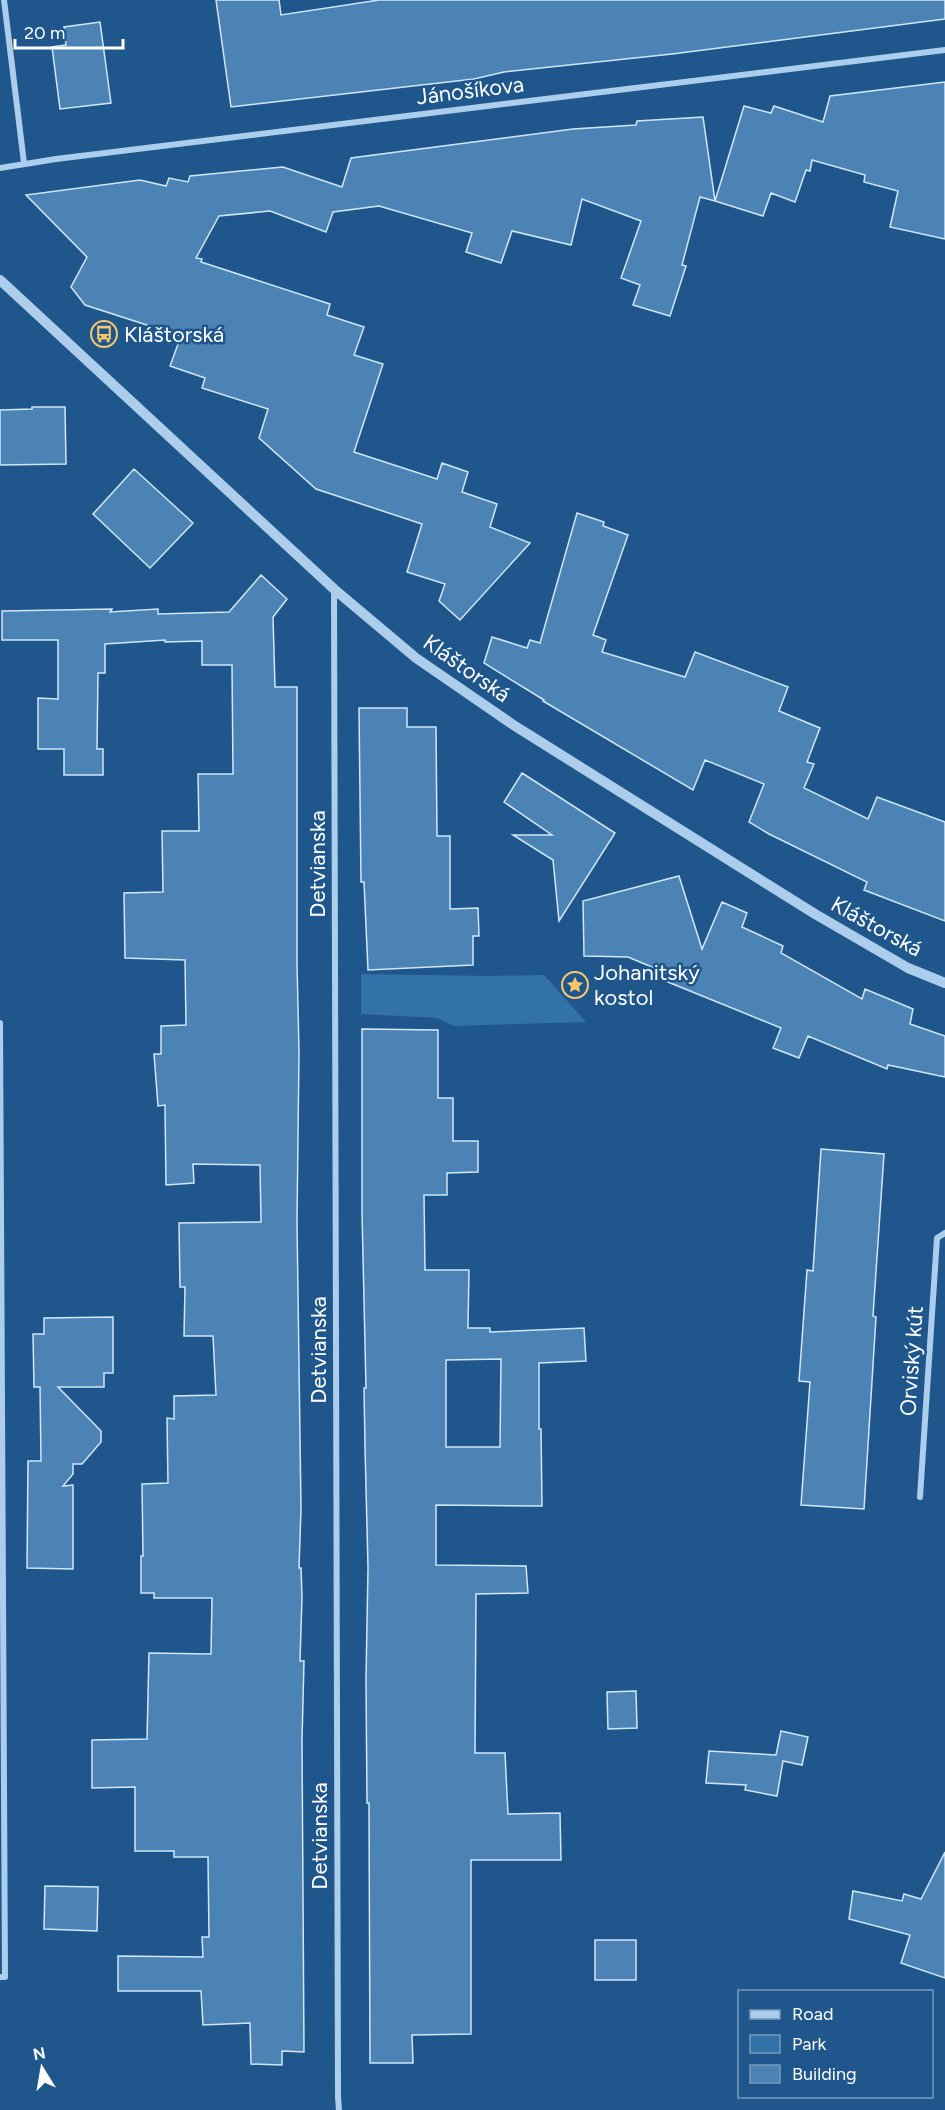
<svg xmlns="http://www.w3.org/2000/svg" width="945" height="2110" viewBox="0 0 945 2110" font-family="Figtree,sans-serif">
<rect width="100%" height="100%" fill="#1f578c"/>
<!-- green -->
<path fill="#3371a9" d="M361,974l128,2 55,-1 42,47 -132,4 -17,-8 -76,-4z"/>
<!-- building -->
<path fill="#4c83b5" stroke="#d1e6f9" stroke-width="1.5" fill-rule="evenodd" d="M216,0h63l2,15 98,-15h566v19l-273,35 -168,18 -30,7 -243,28z
M100,22l11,81 -51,6 -8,-62 14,-2 -2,-18z
M945,82v157l-55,-12 8,-36 -34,-9 1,-7 -53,-15 -2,11 -4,-1 -11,32 -24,-9 -8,23 -48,-15 29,-95 27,7 3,-7 49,16 7,-26z
M703,117l12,84 -15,-4 -18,68 4,1 -16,50 -37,-11 7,-20 -19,-7 20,-57 -59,-22 -11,46 -59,-14 -11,32 -35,-11 6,-19 -93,-27 -46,6 -7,20 -56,-21 -51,5 -23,42 6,1 -1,3 129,42 -3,11 37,12 -10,28 29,9 -29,88 83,27 5,-16 26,9 -6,20 35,12 -7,23 40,16 -70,77 -21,-19 6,-17 -38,-12 15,-48 -106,-35 -57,-51 9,-29 -66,-21 3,-10 -35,-12 11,-30 -96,-31 -14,-18 16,-30 -61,-62 114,-15 26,6 3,-8 19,4 2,-6 93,-9 59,20 9,-29 222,-29 63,-4 1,-4z
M32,407h33l1,57 -66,1v-55l32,-1z
M134,469l59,54 -43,45 -57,-54z
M577,513l27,9 -1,4 25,9 -35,100 13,5 -4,12 83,25 10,-25 93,35 -9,24 41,17 -13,34 7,2 -10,24 64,31 9,-22 68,25v99l-81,-31 3,-8 -98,-48 -20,-12 15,-38 -59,-24 -12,30 -150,-89 1,-1 -60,-37 8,-26 35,11 3,-8 10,3z
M261,575l26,24 -14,18 2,70h22v275l2,90 -2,170 4,287 -2,59h2l1,29 -2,64h4l-2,80 2,311 -22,-1v14l-31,-1 -1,-41 -47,2 -2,-34h-83v-35l85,1 -1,-20h7l-1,-80h-34v-6h-39v-64l-43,1v-48l55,-1 2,-86 62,1 1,-56h-58v-5h-13v-37h2l-1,-72 26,-1 -1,-65 7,1v-23l42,-1 -3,-59h-29l1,-49h-5l-1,-64 82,-1 -1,-57 -67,-1 1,19 -28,2 -1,-80 -7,1 -4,-52h7v-28l25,-1 -1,-65 -60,-2 -1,-65 39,-1 -1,-61h37l-1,-57h35l-1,-109h-30v-24l-37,1v-2l-60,4v29h-7l-1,76h6v26h-39v-26h-26v-51l20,1v-59h-56v-29l110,-2 -2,3 48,-3v5l71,-2z
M359,708h48v19h29l1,109h13v73l28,-1 1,28h-6v29l-105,5 -4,-88h-3z
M522,773l93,60 -56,88 -6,-61 -40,-25h39l-48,-33z
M679,876l23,73 20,-47 25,11 -5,14 41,19 -2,7 81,46 3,-10 48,20 -3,15 35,12v41l-57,-12 -1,4 -79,-33 -9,22 -26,-10 8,-20 -113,-46 3,-7 -43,-18 -44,-1 -1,-55z
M362,1029l76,1v68h15v43h25v31l-31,1v22h-23l1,75h44l-1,58h22v4l94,-4 2,33 -47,2v66h2l1,77 -106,-1v60l90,1 2,27 -52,1 -1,159h30l3,61 52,-1 1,47h-90v174l-59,1 1,28h-43l-1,-260h-2l-1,-124 2,-111 -3,-121 -1,-59h2l-4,-175zM501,1359l-1,88h-54v-87z
M821,1149l63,5 -11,162 3,1 -12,192 -63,-4 9,-123 -11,-1 8,-111 6,1z
M113,1317v56h-9v14h-46l43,44v11l-19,22h-9v10l-10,12 10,-1v84l-46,-1 1,-107h13l-1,-74h-6l-1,-53h11v-16z
M636,1691l1,37 -29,1 -1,-37z
M781,1731l27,6 -6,28 -19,-4 -6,35 -32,-6 1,-5 -40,-2 3,-32 67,4z
M945,1852v126l-44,-15 9,-28 -61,-16 4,-28 49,10 2,-7 17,5z
M45,1886l53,1 -1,44 -53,-2z
M595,1940h41v40h-41z"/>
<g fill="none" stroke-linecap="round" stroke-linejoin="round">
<!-- minor -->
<path stroke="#acceec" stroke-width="6" d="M4,0l20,163
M0,168l56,-9 889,-109
M334,590l4,1507 1,13
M0,1023l5,954h-5
M920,1497l17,-259 8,-5"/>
<!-- tertiary -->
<path stroke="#acceec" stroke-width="10" d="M0,280l334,309 82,69 99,68 300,188 93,54 37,15"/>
</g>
<!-- icons -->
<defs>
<symbol id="bus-ring" viewBox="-11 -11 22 22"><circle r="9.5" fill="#1f578c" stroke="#fac66c" stroke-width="1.5"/><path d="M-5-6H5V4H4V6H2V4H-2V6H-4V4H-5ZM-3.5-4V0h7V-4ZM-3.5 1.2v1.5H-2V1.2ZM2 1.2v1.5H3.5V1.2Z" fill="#fac66c"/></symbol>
<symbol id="sight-ring" viewBox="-11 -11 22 22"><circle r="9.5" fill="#1f578c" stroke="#fac66c" stroke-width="1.5"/><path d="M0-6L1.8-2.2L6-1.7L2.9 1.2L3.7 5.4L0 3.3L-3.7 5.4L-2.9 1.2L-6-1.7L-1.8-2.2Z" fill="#fac66c"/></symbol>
</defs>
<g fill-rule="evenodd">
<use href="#bus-ring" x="89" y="319" width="30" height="30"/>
<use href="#sight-ring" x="560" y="970" width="30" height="30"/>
</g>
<g text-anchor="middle" stroke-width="5" stroke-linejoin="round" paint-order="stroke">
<!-- street labels -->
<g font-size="22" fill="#fff" stroke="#1f578c">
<text transform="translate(470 90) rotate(-7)" y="8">Jánošíkova</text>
<text transform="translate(467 668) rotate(35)" y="8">Kláštorská</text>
<text transform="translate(317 864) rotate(-90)" y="8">Detvianska</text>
<text transform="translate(877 926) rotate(29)" y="8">Kláštorská</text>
<text transform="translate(318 1350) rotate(-90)" y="8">Detvianska</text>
<text transform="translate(911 1361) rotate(-86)" y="8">Orviský kút</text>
<text transform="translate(319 1836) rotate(-90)" y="8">Detvianska</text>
</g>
<!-- poi labels -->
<g font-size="22" fill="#fff" stroke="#1f578c" text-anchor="start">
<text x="124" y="342">Kláštorská</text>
<text x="594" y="980">Johanitský<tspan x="594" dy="25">kostol</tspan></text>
</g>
</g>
<!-- legend -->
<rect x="738" y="1990" width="195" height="108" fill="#1f578c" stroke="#799aba" stroke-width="1.5"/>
<rect x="750" y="2010" width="30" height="9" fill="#acceec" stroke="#799aba" stroke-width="1.5"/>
<text x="792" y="2020" font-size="18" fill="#ffffff">Road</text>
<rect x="750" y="2035" width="30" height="18" fill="#3371a9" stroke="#799aba" stroke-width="1.5"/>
<text x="792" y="2050" font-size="18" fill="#ffffff">Park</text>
<rect x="750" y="2065" width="30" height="18" fill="#4c83b5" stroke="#799aba" stroke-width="1.5"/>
<text x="792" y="2080" font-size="18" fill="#ffffff">Building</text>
<!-- north arrow -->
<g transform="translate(42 2068) rotate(349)" stroke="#1f578c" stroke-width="4.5" paint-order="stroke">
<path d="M0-4.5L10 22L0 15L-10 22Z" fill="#ffffff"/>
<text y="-9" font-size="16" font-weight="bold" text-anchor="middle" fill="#ffffff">N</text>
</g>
<!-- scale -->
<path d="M15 39v9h108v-9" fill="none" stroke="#ffffff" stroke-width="3"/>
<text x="24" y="39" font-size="18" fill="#ffffff" stroke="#1f578c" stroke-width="4.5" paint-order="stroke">20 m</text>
</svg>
